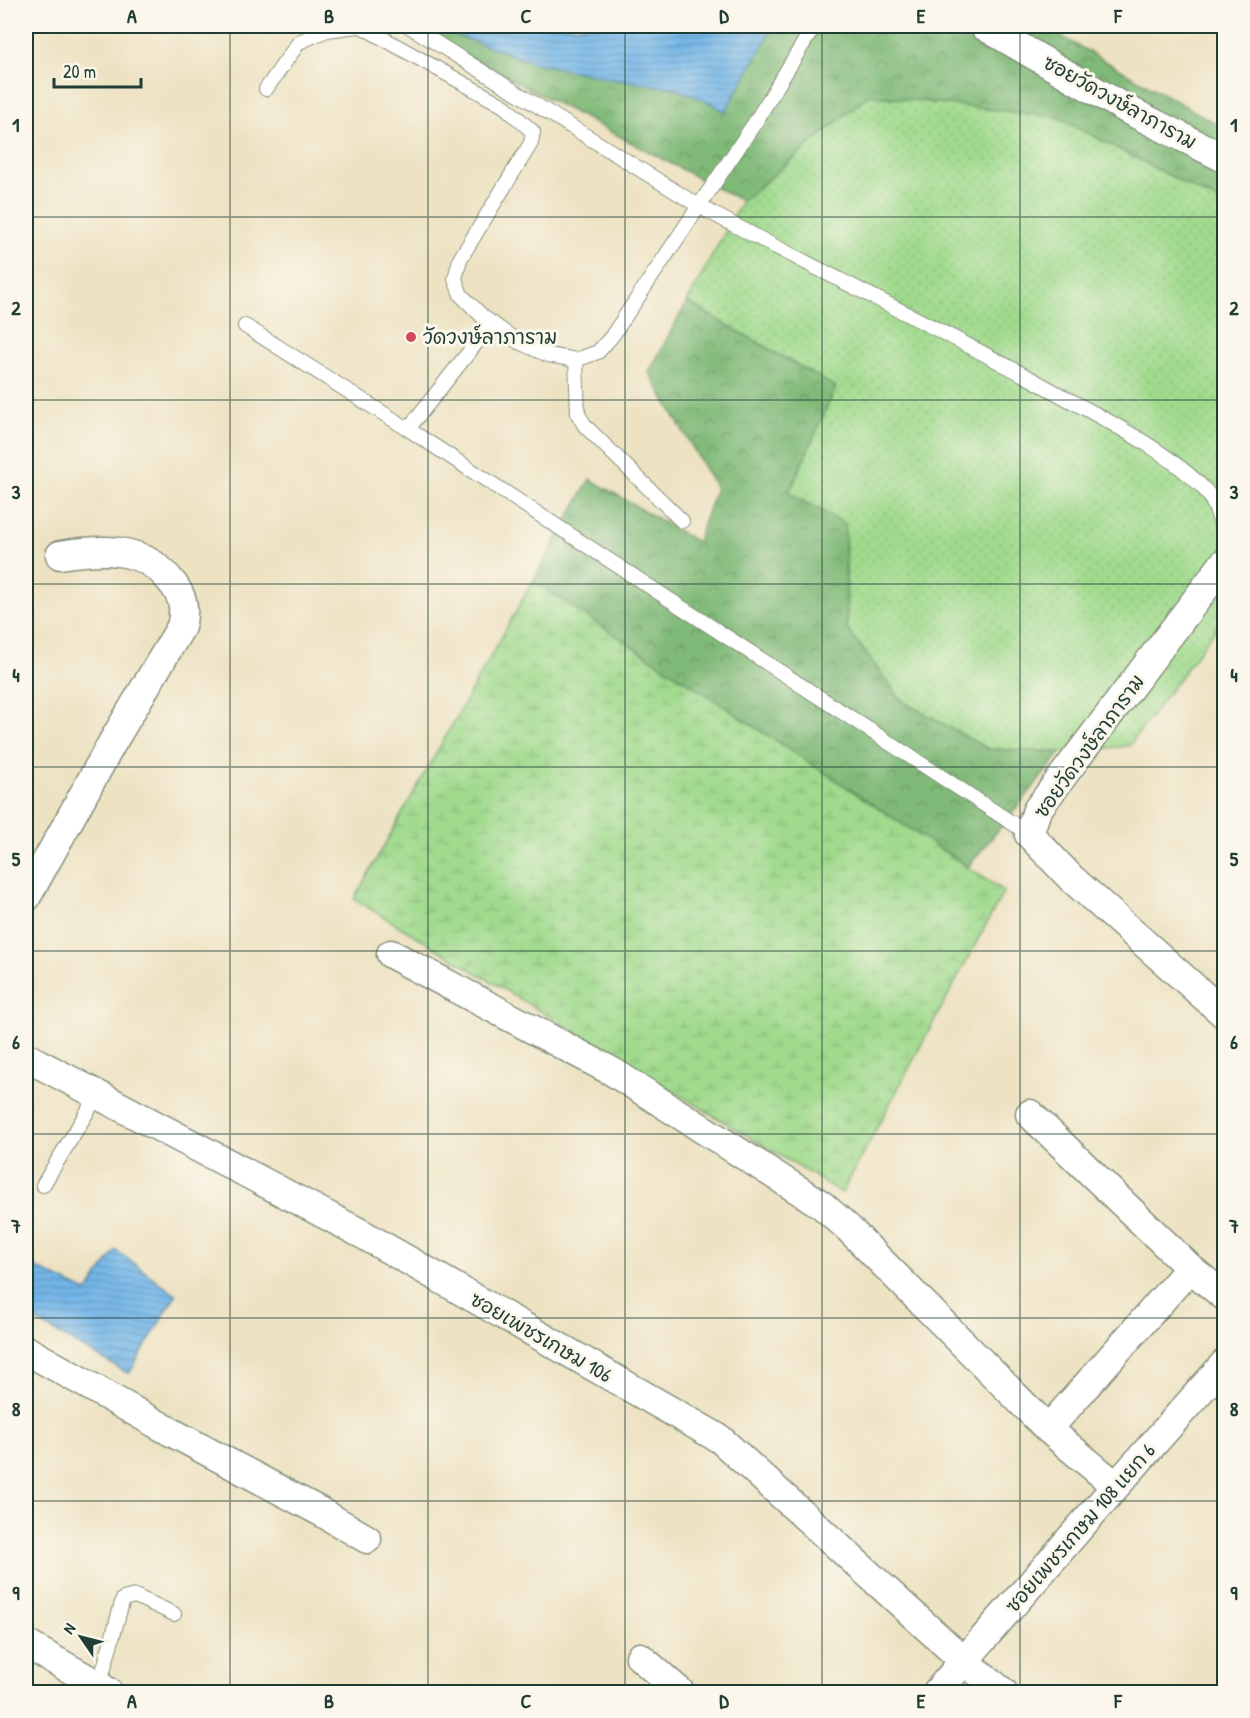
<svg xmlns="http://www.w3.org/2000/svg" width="1250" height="1718" viewBox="0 0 1250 1718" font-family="'Patrick Hand','Playpen Sans Thai',sans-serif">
<defs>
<pattern id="grass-dots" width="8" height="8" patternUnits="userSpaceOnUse" patternTransform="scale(1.5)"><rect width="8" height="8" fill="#a0da8d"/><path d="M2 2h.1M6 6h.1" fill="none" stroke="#89bc7a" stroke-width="1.8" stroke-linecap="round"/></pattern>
<pattern id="forest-crowns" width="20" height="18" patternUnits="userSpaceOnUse" patternTransform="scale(1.5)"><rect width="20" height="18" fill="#80ba78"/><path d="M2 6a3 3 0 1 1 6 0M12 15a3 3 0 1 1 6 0" fill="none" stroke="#689863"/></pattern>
<pattern id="wetland-marsh" width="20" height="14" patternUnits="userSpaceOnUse" patternTransform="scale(1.5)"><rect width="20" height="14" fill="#a0da8d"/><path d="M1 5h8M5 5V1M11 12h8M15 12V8" fill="none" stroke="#89bc7a"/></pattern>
<pattern id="water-rules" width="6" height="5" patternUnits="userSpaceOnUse" patternTransform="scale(1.5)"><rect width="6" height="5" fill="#72b5e8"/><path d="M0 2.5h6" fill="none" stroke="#5d94bd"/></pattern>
</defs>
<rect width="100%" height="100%" fill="#fbf7ec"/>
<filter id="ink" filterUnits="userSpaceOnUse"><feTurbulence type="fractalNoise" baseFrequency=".0167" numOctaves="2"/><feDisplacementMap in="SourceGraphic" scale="12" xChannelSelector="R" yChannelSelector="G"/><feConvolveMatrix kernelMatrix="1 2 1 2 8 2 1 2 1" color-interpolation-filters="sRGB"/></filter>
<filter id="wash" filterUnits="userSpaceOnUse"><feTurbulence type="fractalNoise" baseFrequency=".008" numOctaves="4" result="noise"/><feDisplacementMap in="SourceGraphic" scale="24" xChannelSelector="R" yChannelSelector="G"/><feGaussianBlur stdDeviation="1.35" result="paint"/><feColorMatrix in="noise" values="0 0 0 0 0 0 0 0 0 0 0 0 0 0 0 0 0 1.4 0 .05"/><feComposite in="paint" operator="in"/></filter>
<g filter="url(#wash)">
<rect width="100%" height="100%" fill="#ede2c2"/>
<!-- grass -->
<path fill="url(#grass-dots)" stroke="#608c60" stroke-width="1.5" d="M869,95l188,22 163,85 4,-2v418l-95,128 -67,6 -74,-3 -86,-48 -55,-72 -2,-105 -56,-31 46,-106 -148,-85 55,-101z"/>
<!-- forest -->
<path fill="url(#forest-crowns)" stroke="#507c56" stroke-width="1.5" d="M410,26h37l9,9 79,28 77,16 63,9 36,15 14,9 49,-86h269l181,102v72l-4,2 -163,-85 -188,-22 -127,106z
M687,302l149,85 -47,106 56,31 2,105 55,72 86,48 74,3 -94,115 -435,-286 57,-102 107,63 19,-54 -67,-116z"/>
<!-- wetland -->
<path fill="url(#wetland-marsh)" stroke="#608c60" stroke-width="1.5" d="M533,581l471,310 -162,302 -488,-294z"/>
<!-- water -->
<path fill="url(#water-rules)" stroke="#48798e" stroke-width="1.5" d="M447,26h327l-49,86 -14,-9 -36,-15 -63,-9 -77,-16 -79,-28z
M116,1250l60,45 -47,79 -103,-59v-52l61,29z"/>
</g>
<g filter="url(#ink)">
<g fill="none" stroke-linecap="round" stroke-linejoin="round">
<defs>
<path id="lane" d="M361,26l143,80 29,26 -2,11 -71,116 -5,20 6,16 22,22 34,24 31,14 28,5 22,-8 14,-16 87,-130c120,66 244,123 363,190 46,25 109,57 144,95 9,10 13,29 18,41
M409,26l290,180 55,-82 60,-98
M266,89l33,-47 28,-12 31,-4
M492,323l-84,106 621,405
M245,326l163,103
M576,360l2,54 7,12 97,95
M43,1185l55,-91
M99,1686l24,-87 12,-3 39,18"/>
<path id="street" d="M984,26l144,84 96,48
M1224,563l-187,247 -8,24 42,44 153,136
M26,898l86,-155 69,-116c5,-20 2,-32 -12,-48 -28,-34 -70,-30 -109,-24
M391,954l222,118 209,133 26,23 200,201 68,57
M26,1057l336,177 358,205 244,222 39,31
M1030,1114l160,154 34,28
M26,1350l145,82 150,80 46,27
M1048,1429l142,-161
M26,1644l67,38 15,10
M640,1657l40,35
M937,1692l179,-206 108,-122"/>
</defs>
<!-- lane casing -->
<use href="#lane" stroke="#86907b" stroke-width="16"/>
<!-- street casing -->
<use href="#street" stroke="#86907b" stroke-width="31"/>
<!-- lane -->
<use href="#lane" stroke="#fff" stroke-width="14"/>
<!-- street -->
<use href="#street" stroke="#fff" stroke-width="28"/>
</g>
</g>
<!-- grid -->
<path fill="none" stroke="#1f3d34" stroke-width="1.5" stroke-opacity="0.55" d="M230,26v1666M428,26v1666M625,26v1666M822,26v1666M1020,26v1666M26,217h1198M26,400h1198M26,584h1198M26,767h1198M26,951h1198M26,1134h1198M26,1318h1198M26,1501h1198"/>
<!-- markers -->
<circle fill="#d1495b" stroke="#fbf7ec" stroke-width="2" cx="411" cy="337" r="6"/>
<g text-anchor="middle" stroke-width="6" stroke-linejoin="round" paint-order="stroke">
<!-- street labels -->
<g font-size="20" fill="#1f3d34" stroke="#fbf7ec">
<text transform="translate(1120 102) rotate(29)" y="7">ซอยวัดวงษ์ลาภาราม</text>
<text transform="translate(1089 746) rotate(-54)" y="7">ซอยวัดวงษ์ลาภาราม</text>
<text transform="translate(541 1337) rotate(30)" y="7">ซอยเพชรเกษม 106</text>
<text transform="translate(1080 1528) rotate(-49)" y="7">ซอยเพชรเกษม 108 แยก 6</text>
</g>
<!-- poi labels -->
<g font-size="20" fill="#1f3d34" stroke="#fbf7ec" text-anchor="start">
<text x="423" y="344">วัดวงษ์ลาภาราม</text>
</g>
</g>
<!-- margin -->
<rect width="1250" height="1718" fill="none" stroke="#fbf7ec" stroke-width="66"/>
<!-- north arrow -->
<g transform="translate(81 1637) rotate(305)" stroke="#fbf7ec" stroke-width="4.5" paint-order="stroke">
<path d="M0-4.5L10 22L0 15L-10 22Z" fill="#1f3d34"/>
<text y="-9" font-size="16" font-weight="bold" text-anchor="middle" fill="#1f3d34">N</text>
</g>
<!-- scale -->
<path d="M54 78v9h87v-9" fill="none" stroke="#1f3d34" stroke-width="3"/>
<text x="63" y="78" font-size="18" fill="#1f3d34" stroke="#fbf7ec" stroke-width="4.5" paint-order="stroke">20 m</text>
<rect x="33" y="33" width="1184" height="1652" fill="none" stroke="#1f3d34" stroke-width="2"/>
<g font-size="20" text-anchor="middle" font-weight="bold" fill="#1f3d34">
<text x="132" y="23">A</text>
<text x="329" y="23">B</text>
<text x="526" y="23">C</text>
<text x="724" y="23">D</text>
<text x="921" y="23">E</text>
<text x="1118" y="23">F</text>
<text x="16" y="132">1</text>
<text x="1234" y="132">1</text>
<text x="16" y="315">2</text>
<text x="1234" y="315">2</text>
<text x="16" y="499">3</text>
<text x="1234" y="499">3</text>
<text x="16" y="682">4</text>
<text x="1234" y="682">4</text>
<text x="16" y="866">5</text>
<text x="1234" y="866">5</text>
<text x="16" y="1049">6</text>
<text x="1234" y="1049">6</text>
<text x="16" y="1233">7</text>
<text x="1234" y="1233">7</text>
<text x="16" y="1416">8</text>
<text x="1234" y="1416">8</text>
<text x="16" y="1600">9</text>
<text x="1234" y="1600">9</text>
<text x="132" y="1708">A</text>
<text x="329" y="1708">B</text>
<text x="526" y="1708">C</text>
<text x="724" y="1708">D</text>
<text x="921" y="1708">E</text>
<text x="1118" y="1708">F</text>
</g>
</svg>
